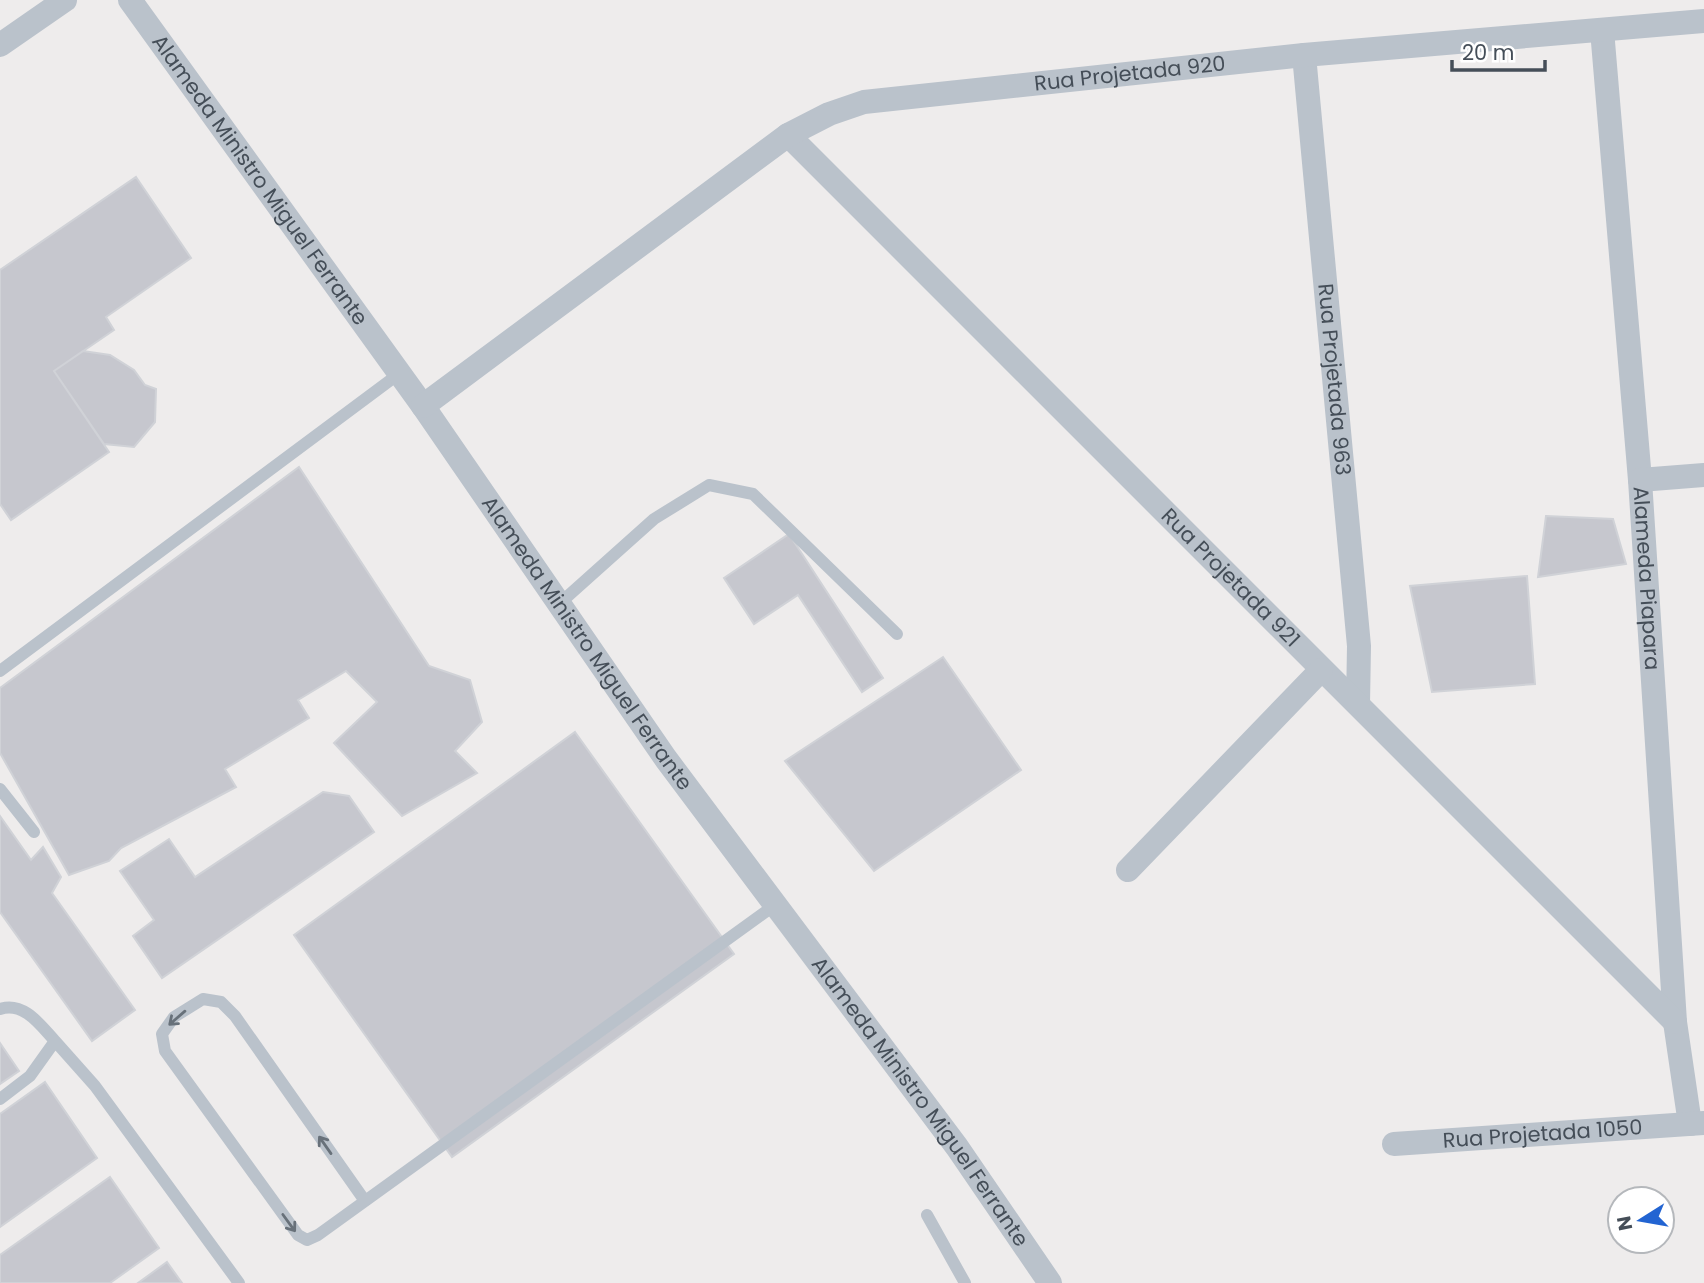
<svg xmlns="http://www.w3.org/2000/svg" width="1704" height="1283" viewBox="0 0 1704 1283" font-family="Poppins,sans-serif">
<rect width="100%" height="100%" fill="#eeecec"/>
<!-- building -->
<path fill="#c6c7ce" stroke="#d0d2d7" stroke-width="2" d="M136,177l55,81 -85,59 8,13 -60,41 55,81 -98,68 -11,-16v-234z
M83,351l27,4 24,15 11,15 11,4 -1,33 -21,25 -30,-3 -50,-73z
M299,467l130,199 41,14 12,42 -27,29 22,22 -75,43 -68,-73 43,-41 -31,-31 -48,29 11,18 -84,51 11,18 -115,61 -12,13 -40,14 -69,-122v-65z
M1546,516l67,3 13,45 -88,13z
M789,534l94,144 -21,14 -64,-97 -44,29 -30,-46z
M1527,576l8,108 -103,8 -22,-106z
M943,657l78,113 -147,101 -89,-110z
M575,732l159,222 -282,203 -158,-222z
M323,792l26,4 25,36 -212,146 -29,-42 21,-16 -34,-49 49,-32 26,38z
M0,816l31,44 12,-13 18,30 -9,16 83,117 -43,31 -92,-129z
M0,1043l19,28 -19,13z
M45,1082l52,76 -97,69v-113z
M110,1177l49,71 -49,35h-110v-28z
M167,1262l15,21h-44z"/>
<g fill="none" stroke-linecap="round" stroke-linejoin="round">
<!-- lane -->
<path stroke="#bac2cb" stroke-width="12" d="M559,604l95,-85 55,-34 44,9 144,140
M0,671l400,-298
M0,789l34,43
M0,1009c24,-8 41,17 55,32l-25,35 -30,23
M55,1041l40,45 144,197
M365,1201l-130,-185 -14,-14 -18,-3 -29,18 -12,17 3,17 133,184 9,5 11,-5 457,-330
M927,1215l38,68"/>
<!-- street -->
<g stroke="#bac2cb" stroke-width="24">
<path id="s1" d="M130,0l293,406 243,353 291,388 93,136"/>
<path id="s2" d="M1602,30l38,450 35,542 15,102"/>
<path d="M0,45l65,-45"/>
<path id="s3" d="M1304,55l55,591 -1,58"/>
<path id="s4" d="M788,135l887,887"/>
<path id="s5" d="M423,406l365,-271 41,-21 35,-12 440,-47 400,-34"/>
<path d="M1640,480l64,-5"/>
<path d="M1128,870l193,-200"/>
<path id="s6" d="M1394,1144l310,-21"/>
</g>
</g>
<!-- one-way arrows -->
<defs><path id="oneway-shaft" d="M-6 0H5M1.5-3L5.5 0L1.5 3" fill="none" stroke-width="1.6" stroke-linecap="round" stroke-linejoin="round" transform="scale(1.75)"/></defs>
<g stroke="#68717a">
<use href="#oneway-shaft" transform="translate(177 1018) rotate(139)"/>
<use href="#oneway-shaft" transform="translate(325 1145) rotate(-125)"/>
<use href="#oneway-shaft" transform="translate(289 1223) rotate(54)"/>
</g>
<g text-anchor="middle" stroke-width="6" stroke-linejoin="round" paint-order="stroke">
<!-- street labels -->
<g font-size="21" fill="#454e58" stroke="#fff">
<text dy="7" stroke="none"><textPath href="#s5" startOffset="805">Rua Projetada 920</textPath></text>
<text dy="7" stroke="none"><textPath href="#s1" startOffset="222">Alameda Ministro Miguel Ferrante</textPath></text>
<text dy="7" stroke="none"><textPath href="#s3" startOffset="326">Rua Projetada 963</textPath></text>
<text dy="7" stroke="none"><textPath href="#s2" startOffset="550">Alameda Piapara</textPath></text>
<text dy="7" stroke="none"><textPath href="#s4" startOffset="626">Rua Projetada 921</textPath></text>
<text dy="7" stroke="none"><textPath href="#s1" startOffset="789">Alameda Ministro Miguel Ferrante</textPath></text>
<text dy="7" stroke="none"><textPath href="#s1" startOffset="1356">Alameda Ministro Miguel Ferrante</textPath></text>
<text dy="7" stroke="none"><textPath href="#s6" startOffset="149">Rua Projetada 1050</textPath></text>
</g>
</g>
<!-- north arrow -->
<g transform="translate(1641 1220) rotate(259)"><circle r="33" fill="#ffffff" stroke="#b5b8bc" stroke-width="2"/>
<path d="M0-5L12 26L0 18L-12 26Z" fill="#2264d2"/>
<text y="-10" font-size="19" font-weight="bold" text-anchor="middle" fill="#454e58">N</text>
</g>
<!-- scale -->
<path d="M1452 60v10h93v-10" fill="none" stroke="#454e58" stroke-width="3.5"/>
<text x="1462" y="60" font-size="21" fill="#454e58" stroke="#ffffff" stroke-width="5" paint-order="stroke">20 m</text>
</svg>
